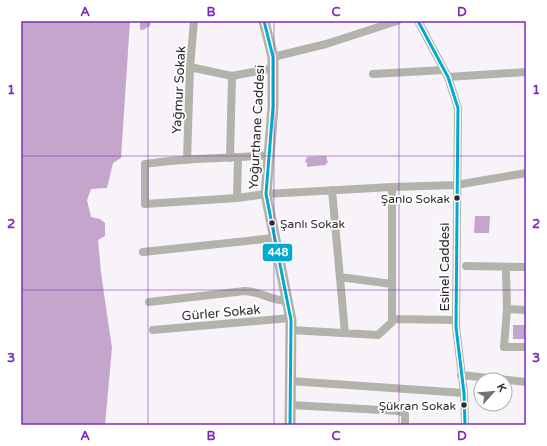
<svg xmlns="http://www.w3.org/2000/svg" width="547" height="446" viewBox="0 0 547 446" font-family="'Varela Round',sans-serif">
<rect width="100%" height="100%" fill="#f8f3f9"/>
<!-- water -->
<path fill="#c4a5cb" d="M21,21h109l-9,137 -8,5 -6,25 -16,1 -4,11 4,17 9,2 5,4v13l-7,4 3,33 11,75 -7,77h-84z
M140,21h11l-1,5c-4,1 -6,6 -10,3z
M326,156l2,7h-2v2l-19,2v-4l-2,-1 2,-5z
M475,216h15l-1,17h-15z
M513,325h13v12l-2,2h-11z"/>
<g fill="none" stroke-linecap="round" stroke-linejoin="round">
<!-- minor -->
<path stroke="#b2b3aa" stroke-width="8" d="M418,21l30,56 10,31 -2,219 8,66 1,32
M273,57l53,-13 71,-23
M190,67l42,9 41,-8
M373,74l71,-4
M448,77l78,-5
M270,155c-41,4 -84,2 -125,9v40l92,-6 29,-4 126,-7 64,-2 70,-12
M230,158l2,-82
M187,160l3,-93 4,-46
M332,190l13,143
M237,198l1,-40
M143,252l131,-14
M466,266l60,1
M506,272l1,37
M340,277l52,7
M149,302l96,-11c16,1 25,9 42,10
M526,310l-19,-1 -3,38h22
M392,319l64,1
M153,330l137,-12 1,2
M290,330l88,5 14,-13v-135
M461,375l65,7
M290,381l174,12
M290,405l110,6 5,3v11"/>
<!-- secondary -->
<path stroke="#b2b2a8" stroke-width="11" d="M264,21l9,36v50l-7,87 25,126 -1,105"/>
<defs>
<path id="bus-1" d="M264,21l9,36v50l-7,87 25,126 -1,105
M418,21l30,56 10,31 -2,219 8,66 1,32"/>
</defs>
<!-- bus-1 casing -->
<use href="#bus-1" stroke="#fff" stroke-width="6"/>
<!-- bus-1 -->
<use href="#bus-1" stroke="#00a9ce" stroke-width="3"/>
</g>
<!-- grid -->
<path fill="none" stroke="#7b2cbf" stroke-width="1" stroke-opacity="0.55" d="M148,21v404M274,21v404M399,21v404M21,156h505M21,290h505"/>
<!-- markers -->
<g fill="#2e2b2f" stroke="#fff" stroke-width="1.5">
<circle cx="457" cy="198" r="3.5"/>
<circle cx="272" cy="223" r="3.5"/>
<circle cx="464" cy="405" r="3.5"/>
</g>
<g text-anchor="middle" stroke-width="3.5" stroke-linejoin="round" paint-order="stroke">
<!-- bus labels -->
<g font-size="12" fill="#2e2b2f" stroke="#fff" text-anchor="end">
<text x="450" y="203">Şanlo Sokak</text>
<text x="280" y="228" text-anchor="start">Şanlı Sokak</text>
<text x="456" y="410">Şükran Sokak</text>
</g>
<!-- street labels -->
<g font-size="13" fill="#2e2b2f" stroke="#fff">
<text transform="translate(178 90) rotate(-87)" y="5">Yağmur Sokak</text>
<text transform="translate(256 127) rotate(-87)" y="5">Yoğurthane Caddesi</text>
<text transform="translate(444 267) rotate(-90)" y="5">Esinel Caddesi</text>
<text transform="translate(221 312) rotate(-5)" y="5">Gürler Sokak</text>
</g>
</g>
<rect stroke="#fff" stroke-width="1.5" x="262" y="243" width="31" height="19" rx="4" fill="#00a9ce"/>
<g font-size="11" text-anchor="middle" font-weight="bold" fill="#fff">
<text x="278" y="256">448</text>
</g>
<!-- border -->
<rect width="547" height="446" fill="none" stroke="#ffffff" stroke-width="44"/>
<!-- north arrow -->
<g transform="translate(493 392) rotate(63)"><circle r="19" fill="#ffffff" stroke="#abaaac"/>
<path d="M0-3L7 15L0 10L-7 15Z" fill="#757176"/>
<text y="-6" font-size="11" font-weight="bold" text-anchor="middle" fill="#2e2b2f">K</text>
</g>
<rect x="22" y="22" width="503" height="402" fill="none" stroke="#7b2cbf" stroke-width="1.5"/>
<g font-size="13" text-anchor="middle" font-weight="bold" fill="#7b2cbf">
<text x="85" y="16">A</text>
<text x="211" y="16">B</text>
<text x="336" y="16">C</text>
<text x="462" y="16">D</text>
<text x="11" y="94">1</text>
<text x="536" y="94">1</text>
<text x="11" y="228">2</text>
<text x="536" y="228">2</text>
<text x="11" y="362">3</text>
<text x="536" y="362">3</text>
<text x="85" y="440">A</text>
<text x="211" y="440">B</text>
<text x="336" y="440">C</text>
<text x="462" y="440">D</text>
</g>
</svg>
